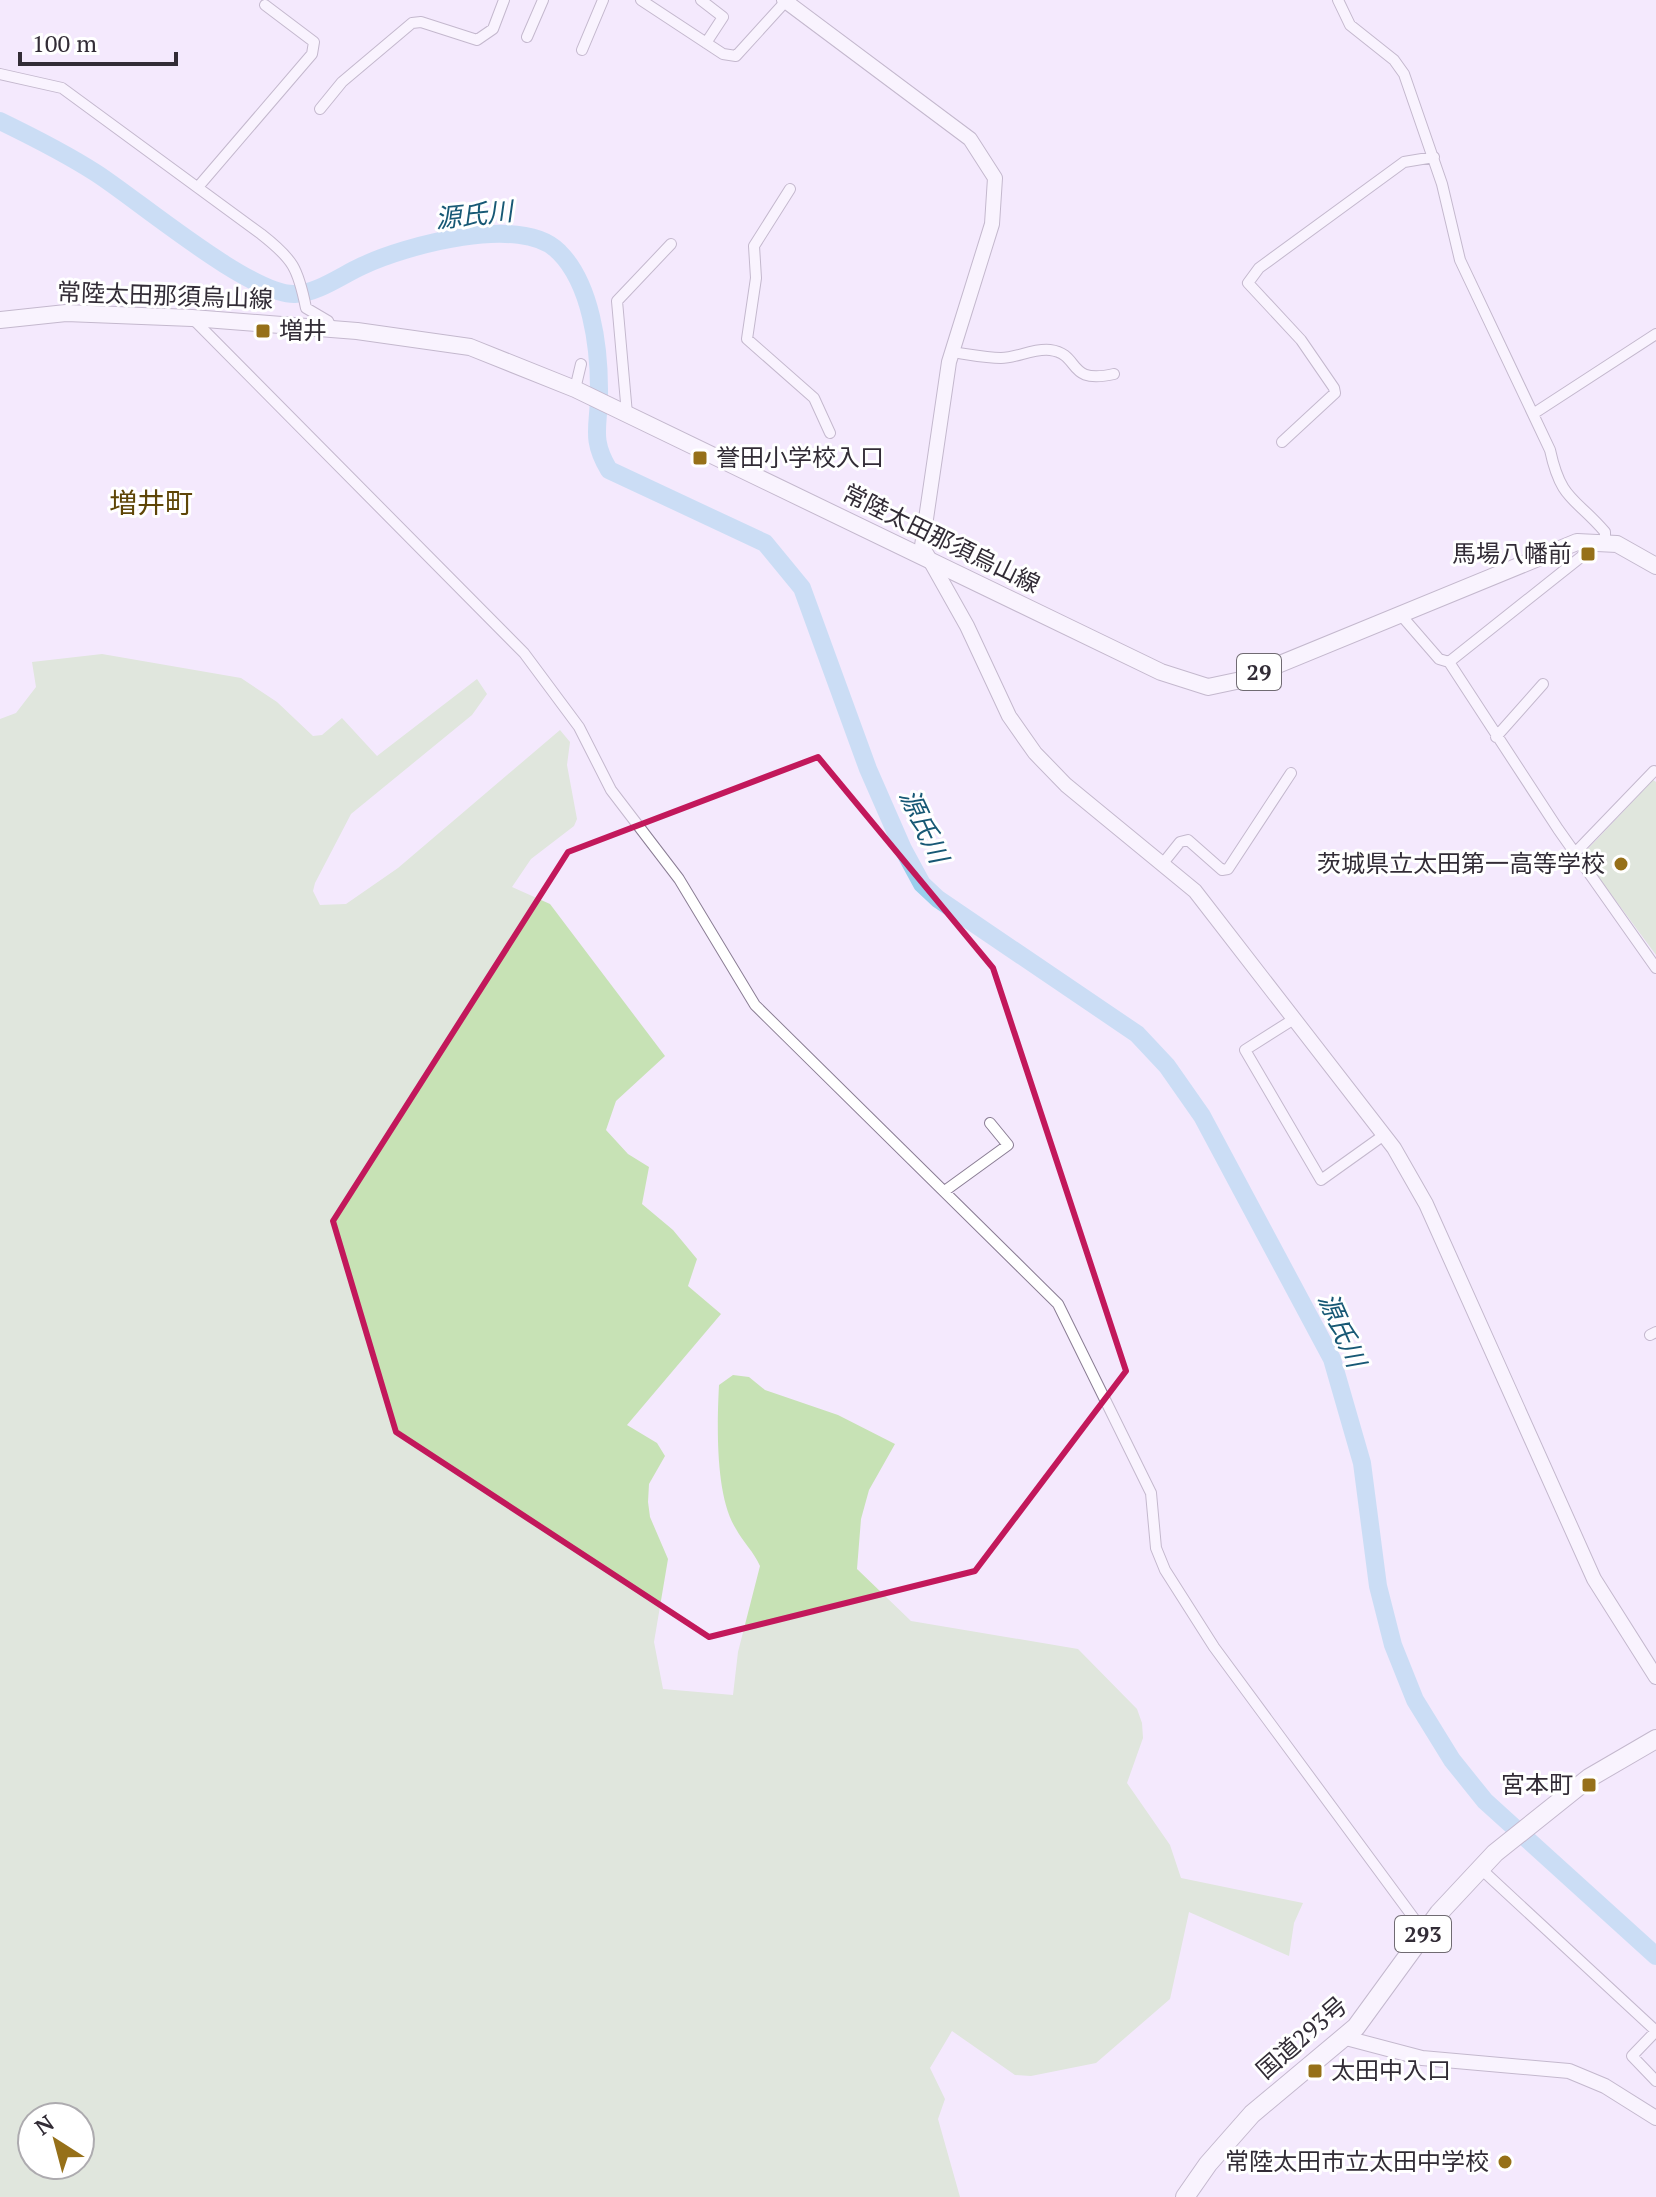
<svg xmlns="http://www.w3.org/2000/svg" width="1656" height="2197" viewBox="0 0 1656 2197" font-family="'PT Serif','Noto Sans JP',serif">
<rect width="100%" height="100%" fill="#f4e9fd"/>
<!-- green -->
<path fill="#c7e2b5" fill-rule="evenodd" d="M102,654l139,24 36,24 36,34 9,-1 20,-17 35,38 100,-77 10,15 -15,21 -121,99 -36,69 -2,8 7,14 26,-1 52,-36 162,-138 10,12 -3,23 10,54 -3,7 -43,33 -19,28 38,17 115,152 -49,45 -10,29 22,24 21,13 -7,37 31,26 24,29 -9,27 33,28 -94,111 30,18 8,13 -16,28 -1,18 2,15 18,42 -14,83 9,47 70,6 5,-43 22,-86c-6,-14 -17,-24 -24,-37 -21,-33 -19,-105 -17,-144l14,-10 16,2 16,13 73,25 57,29 -26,46 -8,29 -4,50 54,52 167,28 59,60 5,14 1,15 -16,45 43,62 11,33 122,25 -9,20 -5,33 -100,-44 -19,87 -74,64 -65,13 -16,-1 -63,-44 -22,37 15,31 -7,20 22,78h-960v-1478l16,-6 20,-26 -4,-25zM32,2117h48v48h-48z
M1653,780l3,2v173l-74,-100z"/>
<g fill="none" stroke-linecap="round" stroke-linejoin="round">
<!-- river -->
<path stroke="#9acfec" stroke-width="18" d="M0,121c33,16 65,32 96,52 42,27 155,123 199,121 23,-1 47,-19 67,-28 42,-20 160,-53 197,-14 32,32 40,94 40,137 1,36 -10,48 10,81l156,73 37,45 66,181 35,80 19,35 16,15 199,135 30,32 35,50 130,243 30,104 16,123 15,59 22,55 37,60 33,41 171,155"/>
<defs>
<path id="street" d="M641,0l82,54 13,2 50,-55
M701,0l22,17 -17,26
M1338,0l12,25 44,35 10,14 38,110 18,76 90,190c11,51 25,47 55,82v9
M527,37l16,-37
M582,50l21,-50
M0,74l62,14 199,146c32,25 37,34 45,74l22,13 4,8
M320,109l22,-27 70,-59 9,-1 56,18 16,-11 11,-29
M198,187l114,-133 2,-12 -49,-37
M790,189l-36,57 2,32 -9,61 67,59 16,35
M192,318l332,335 55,74 32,63 68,89 76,126 303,299 93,189 5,55 9,22 49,77 210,285
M951,352c16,2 34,6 50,6 16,0 32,-10 49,-8 32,4 15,35 64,24
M575,389l6,-25
M627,414l-10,-113 54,-57
M1533,414l123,-80
M1282,442l53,-49 -1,-5 -33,-48 -53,-57 11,-15 145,-106 30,-5
M1400,614l39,45 10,3 132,-105 16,-17
M1449,662l109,167 98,139
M1496,737l47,-53
M1575,853l79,-82
M1164,862l16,-20 8,-2 34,30 6,-1 63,-96
M1294,1019l-49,31 76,130 63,-45
M946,1190l62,-45 -18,-22
M1650,1335l6,-3
M1480,1868l176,163
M1656,2031l-24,25 24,25"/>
<path id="secondary" d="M784,0l186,139 25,39 -3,46 -43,138 -27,184 45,80 42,90 26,37 31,32 129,106 199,257 32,56 168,375 62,98
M1346,2038l76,20 147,13 36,15 51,32"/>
<path id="primary" d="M0,320l66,-7 126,5 165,13 113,16 105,42 586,283 47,15 33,-7 336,-138 40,2 39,22"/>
<path id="highway" d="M1185,2197l23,-33 44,-50 104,-87 83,-114 56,-60 94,-75 67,-39"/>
</defs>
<!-- street casing -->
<use href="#street" stroke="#8a7d94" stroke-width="12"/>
<!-- secondary casing -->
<use href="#secondary" stroke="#8a7d94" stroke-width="16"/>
<!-- primary casing -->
<use href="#primary" stroke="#8a7d94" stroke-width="18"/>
<!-- highway casing -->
<use href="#highway" stroke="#8a7d94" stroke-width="20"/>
<!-- street -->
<use href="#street" stroke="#fff" stroke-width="10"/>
<!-- secondary -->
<use href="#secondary" stroke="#fff" stroke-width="14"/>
<!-- primary -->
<use href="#primary" stroke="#fff" stroke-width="16"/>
<!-- highway -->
<use href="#highway" stroke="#fff" stroke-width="18"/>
</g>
<!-- marked area -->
<path d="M0 0H1656V2197H0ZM818,757l175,211 133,403 -151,200 -266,66 -313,-205 -63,-211 235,-369z" fill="#f4e9fd" fill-opacity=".55" fill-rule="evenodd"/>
<path fill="none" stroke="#c2185b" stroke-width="6" stroke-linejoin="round" d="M818,757l175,211 133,403 -151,200 -266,66 -313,-205 -63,-211 235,-369z"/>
<!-- markers -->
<g fill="#967019" stroke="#fff" stroke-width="3">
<rect x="255" y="323" width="16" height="16" rx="4"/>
<rect x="692" y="450" width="16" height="16" rx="4"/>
<rect x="1580" y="546" width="16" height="16" rx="4"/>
<circle cx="1621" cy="864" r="8"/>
<rect x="1581" y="1777" width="16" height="16" rx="4"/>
<rect x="1307" y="2063" width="16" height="16" rx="4"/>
<circle cx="1505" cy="2162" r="8"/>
</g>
<g text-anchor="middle" stroke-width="6" stroke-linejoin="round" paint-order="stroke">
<!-- shield labels -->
<g fill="#fff" stroke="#706b72" stroke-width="2">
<rect x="1237" y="654" width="44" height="36" rx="6"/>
<rect x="1395" y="1916" width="56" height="36" rx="6"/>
</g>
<g font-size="22" font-weight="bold" fill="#322c36">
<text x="1259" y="680">29</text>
<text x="1423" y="1942">293</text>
</g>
<!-- street labels -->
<g font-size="24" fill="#322c36" stroke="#fff">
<text transform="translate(165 296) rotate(2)" y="8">常陸太田那須烏山線</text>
<text transform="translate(941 539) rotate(26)" y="8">常陸太田那須烏山線</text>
<text transform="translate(1302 2038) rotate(-41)" y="8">国道293号</text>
</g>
<!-- poi labels -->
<g font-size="24" fill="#322c36" stroke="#fff" text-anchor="end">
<text x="279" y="339" text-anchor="start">増井</text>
<text x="716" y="466" text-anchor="start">誉田小学校入口</text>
<text x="1572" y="562">馬場八幡前</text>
<text x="1605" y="872">茨城県立太田第一高等学校</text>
<text x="1573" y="1793">宮本町</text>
<text x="1331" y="2079" text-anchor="start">太田中入口</text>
<text x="1489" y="2170">常陸太田市立太田中学校</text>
</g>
<!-- water labels -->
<g font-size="26" font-style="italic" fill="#175875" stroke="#fff">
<text transform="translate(474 215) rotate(-6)" y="9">源氏川</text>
<text transform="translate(924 826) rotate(65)" y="9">源氏川</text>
<text transform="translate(1342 1330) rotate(66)" y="9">源氏川</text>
</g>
<!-- quarter labels -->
<g font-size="28" fill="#5e4507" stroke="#fff">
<text x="151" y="513">増井町</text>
</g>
</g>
<!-- north arrow -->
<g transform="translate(56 2141) rotate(324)"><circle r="38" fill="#ffffff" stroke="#adabaf" stroke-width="2"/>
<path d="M0-6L14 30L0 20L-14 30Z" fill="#967019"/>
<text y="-12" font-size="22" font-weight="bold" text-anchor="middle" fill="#322c36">N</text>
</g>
<!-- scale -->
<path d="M20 52v12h156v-12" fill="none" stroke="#322c36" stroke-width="4"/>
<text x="32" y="52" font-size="24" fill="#322c36" stroke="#ffffff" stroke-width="6" paint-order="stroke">100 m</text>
</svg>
